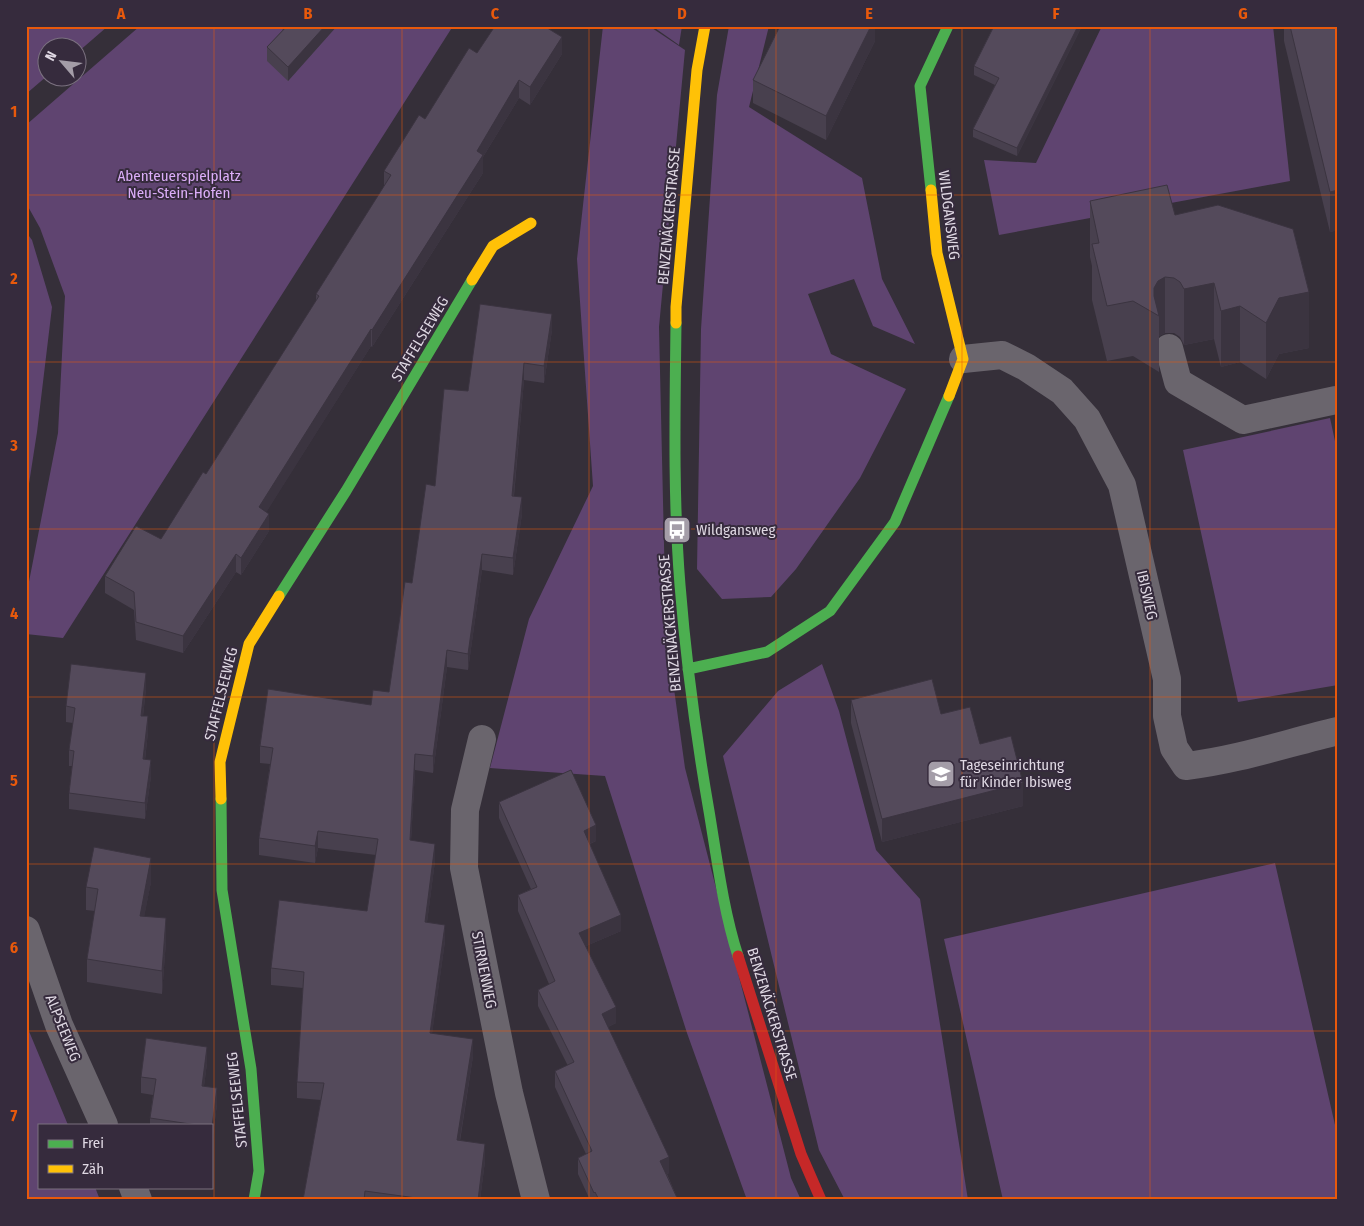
<svg xmlns="http://www.w3.org/2000/svg" width="1364" height="1226" viewBox="0 0 1364 1226" font-family="'Fira Sans Condensed',sans-serif">
<rect width="100%" height="100%" fill="#352f39"/>
<!-- green -->
<path fill="#5f4470" d="M26,26h82l-30,26v-4h-30l-1,28 -21,18z
M140,26h313l-390,612 -37,-4v-37l32,-164 7,-137 -25,-68 -14,-25v-78z
M603,26h46l36,24 -26,277 7,304 19,137 106,410 10,22h-54l-60,-167 -82,-257 -115,-8 39,-149 64,-133 -16,-227z
M652,26h30l-3,19z
M729,26h40l-20,81 113,71 20,101 33,65 -42,-18 -19,-47 -46,15 23,60 75,35 -46,89 -64,91 -25,28 -49,2 -25,-30 4,-240 16,-234z
M1102,26h171l17,155 -291,54 -15,-75 52,3z
M26,232l6,8 20,67 -15,125 -11,71z
M1330,418l8,37v230l-100,17 -55,-252z
M822,664l17,47 37,139 44,49 48,301h-123l-26,-50 -96,-394 55,-65z
M1275,863l63,275v62h-335l-59,-261z
M26,1024l42,101h-29v62h56l5,13h-74z"/>
<g fill="none" stroke-linecap="round" stroke-linejoin="round">
<!-- street -->
<path stroke="#6a656d" stroke-width="28" d="M1169,348l9,34 65,38 93,-20
M963,359l39,-4 24,12 36,24 25,28 35,66 45,194v37l7,32 12,18c52,-6 101,-23 152,-35
M482,739l-17,71 -1,58 45,225 27,107
M26,930l33,95 45,100
M133,1187l5,13"/>
<!-- fast -->
<path stroke="#4caf50" stroke-width="11" d="M931,190l-11,-104 28,-60
M676,323c-1,87 -3,175 4,262 6,76 16,151 29,226 8,48 14,98 29,145
M279,596l67,-105 126,-211
M688,669l79,-17 63,-41 65,-89 54,-126
M221,799l1,91 29,179 8,102 -5,29"/>
<!-- slow -->
<path stroke="#ffc107" stroke-width="11" d="M931,190l6,63 26,106 -14,37
M472,280l21,-34 38,-23
M676,323v-16l21,-237 8,-44
M221,799l-1,-37 29,-118 30,-48"/>
<!-- jam -->
<path stroke="#c62828" stroke-width="11" d="M738,956l63,198 20,46"/>
</g>
<!-- wall -->
<path fill="#48404e" d="M279,26h58l-49,55 -21,-20v-14l16,-17z
M875,26v15l-49,99 -73,-37v-23z
M994,26h88l-65,130 -44,-19v-8l22,-44 -21,-10v-9z
M1284,26h54v204l-8,2 -46,-191z
M477,53l85,1 -32,51 -11,-7 -36,59v16l-111,174 -1,-1 -105,166 3,19 -28,44 -5,-3 -53,81 -47,-13 -2,-30 -29,-17v-17l56,-37 45,-65 110,-173v-7l68,-107v-16z
M1090,201l85,14 134,133 -30,6 -13,25 -26,-17 -19,5 -7,-28 -30,6 -4,-8 -6,-4h-9l-6,3v36l-26,-16 -26,5 -15,-61v-34l-2,-9z
M552,330l-8,53 -20,-3 -10,116 8,18 -9,61 -31,-5 -14,100 -21,-3 -14,106 -18,-3 -4,71 24,20 -8,61 18,19 -13,92 41,23 -13,85 25,20 -5,39h-177l18,-100 -24,-2v-16l6,-94 -32,-3v-17l96,-57 9,-56 -58,-7 -3,15 -56,-8v-17l11,-74 -10,-1v-17l111,-41 18,-13 23,-109 23,-97 33,-95z
M146,689l-3,27 5,16 -3,28 6,16 -6,43 -76,-10v-16l3,-27h-3v-16l4,-27 -7,-1v-16z
M851,700l90,14 39,30 43,62 -141,36 -31,-119z
M499,802l97,39 -6,3 31,87 -35,15 30,77 -8,4 61,146 -2,1 11,26h-88l-12,-26v-16l8,-4 -31,-67v-16l13,-5 -30,-60v-16l11,-6 -31,-73v-16l13,-6 -32,-71z
M151,882l-7,34 22,25 -4,53 -75,-12v-23l8,-48 -9,-1v-23z
M207,1063l-3,23 13,18 -5,39 -1,-18h-61v-7l3,-23 -12,-2v-16z"/>
<!-- shaded-wall -->
<path fill="#3b3440" d="M325,26h12l-49,55v-14z
M871,26h4v15l-49,99v-24z
M1078,26h4l-65,130v-8z
M562,37v17l-32,51v-18z
M519,80v18l-36,59v16l-111,174v-17l105,-179z
M1338,190v40l-8,2v-40z
M1165,277v56l-6,3v-20l-5,-3v-25l4,-7z
M1214,283v56l-30,6v-56z
M1309,292v56l-30,6 -13,25v-56l13,-25z
M1240,306v56l-19,5v-56z
M552,314v16l-8,53v-17z
M371,329v17l-112,178v-17z
M524,363v17l-12,133v-17z
M522,497v17l-9,61v-17z
M269,514v17l-28,44v-17z
M236,554v18l-53,81v-17z
M482,554v16l-14,100v-16z
M447,650v17l-14,106v-17z
M146,673v16l-5,43v-16z
M148,716v16l-5,43v-16z
M415,754v16l-5,87v-17z
M151,760v16l-6,43v-16z
M1023,783v23l-141,36v-23z
M596,825v16l-12,5v-15z
M318,831v17l-3,15v-17z
M435,844v17l-10,77v-16z
M151,858v24l-11,57v-23z
M621,915v16l-42,18v-16z
M166,918v23l-4,53v-23z
M445,925v16l-15,109v-17z
M616,1007v16l-14,7v-16z
M473,1039v17l-16,101v-17z
M207,1047v16l-5,39v-16z
M217,1088v16l-5,39v-16z
M485,1144v17l-5,39h-2z
M669,1157v16l-9,4v-16z"/>
<!-- building -->
<path fill="#544a5b" stroke="#3b3440" d="M287,26h38l-37,41 -21,-20z
M495,26h49l18,11 -32,50 -11,-7 -42,71 6,4 -111,175 -1,-1 -112,178 10,7 -28,44 -5,-4 -53,82 -47,-14 -2,-30 -29,-16 31,-50 25,13 42,-67 3,2 113,-178 -3,-2 75,-119 -7,-4 35,-56 6,4 44,-71 8,5z
M780,26h91l-45,90 -73,-36z
M994,26h84l-61,122 -44,-19 26,-51 -25,-12z
M1290,26h48v164l-8,2z
M1167,185l8,30 43,-10 75,24 16,63 -30,6 -13,25 -26,-17 -19,5 -7,-28 -30,6 -4,-7 -6,-4 -9,-1 -7,4 -4,7v8l5,20 -26,-15 -26,5 -15,-62 7,-1 -9,-42z
M480,304l72,10 -8,52 -20,-3 -12,133 10,1 -9,61 -31,-4 -14,100 -21,-4 -14,106 -18,-2 -5,86 25,4 -10,78 20,3 -15,108 43,6 -16,101 28,4 -7,56h-47l-66,-9 -1,9h-61l21,-117 -27,-1 7,-110 -33,-4 8,-68 88,11 11,-72 -60,-8 -3,15 -56,-8 14,-90 -13,-2 8,-57 103,16 2,-15 16,2 16,-110 7,1 14,-99 9,2 9,-97 24,2z
M71,664l75,9 -5,43h7l-5,43 8,1 -6,43 -76,-10 5,-42 -5,-1 6,-42 -9,-2z
M932,679l9,35 29,-7 10,37 31,-8 12,47 -141,36 -31,-119z
M571,770l25,55 -12,6 37,84 -42,18 37,74 -14,7 67,143 -9,4 18,39h-79l-4,-8 -1,1 -16,-35 14,-7 -37,-80 19,-9 -36,-72 17,-9 -37,-86 19,-8 -38,-85z
M94,847l57,11 -11,58 26,2 -4,53 -75,-12 11,-70 -12,-2z
M146,1038l61,9 -5,39 15,2 -5,39 -1,-2h-14l-47,-7 6,-39 -15,-2z"/>
<!-- grid -->
<path fill="none" stroke="#e8590c" stroke-width="1" stroke-opacity="0.55" d="M214,26v1174M402,26v1174M589,26v1174M776,26v1174M962,26v1174M1150,26v1174M26,195h1312M26,362h1312M26,529h1312M26,697h1312M26,864h1312M26,1031h1312"/>
<!-- icons -->
<defs>
<symbol id="bus-square" viewBox="-11 -11 22 22"><rect x="-9" y="-9" width="18" height="18" rx="4" fill="#a49da8" stroke="#362b3d"/><path d="M-5-6H5V4H4V6H2V4H-2V6H-4V4H-5ZM-3.5-4V0h7V-4ZM-3.5 1.2v1.5H-2V1.2ZM2 1.2v1.5H3.5V1.2Z" fill="#fff"/></symbol>
<symbol id="school-square" viewBox="-11 -11 22 22"><rect x="-9" y="-9" width="18" height="18" rx="4" fill="#a49da8" stroke="#362b3d"/><path d="M0-5L7-2L0 1L-7-2ZM-4 1L0 2.5L4 1V4Q0 6-4 4Z" fill="#fff"/></symbol>
</defs>
<g fill-rule="evenodd">
<use href="#bus-square" x="661" y="514" width="32" height="32"/>
<use href="#school-square" x="925" y="758" width="32" height="32"/>
</g>
<g text-anchor="middle" stroke-width="4" stroke-linejoin="round" paint-order="stroke">
<!-- park labels -->
<g font-size="15" fill="#dcaef9" stroke="#362b3d">
<text x="179" y="181">Abenteuerspielplatz<tspan x="179" dy="17">Neu-Stein-Hofen</tspan></text>
</g>
<!-- street labels -->
<g font-size="15" fill="#dfd8e3" stroke="#362b3d">
<text transform="translate(949 215) rotate(83)" y="5">WILDGANSWEG</text>
<text transform="translate(669 216) rotate(-85)" y="5">BENZENÄCKERSTRASSE</text>
<text transform="translate(420 339) rotate(-59)" y="5">STAFFELSEEWEG</text>
<text transform="translate(1147 595) rotate(77)" y="5">IBISWEG</text>
<text transform="translate(670 623) rotate(-95)" y="5">BENZENÄCKERSTRASSE</text>
<text transform="translate(221 694) rotate(-76)" y="5">STAFFELSEEWEG</text>
<text transform="translate(484 970) rotate(79)" y="5">STIRNENWEG</text>
<text transform="translate(772 1014) rotate(73)" y="5">BENZENÄCKERSTRASSE</text>
<text transform="translate(63 1028) rotate(68)" y="5">ALPSEEWEG</text>
<text transform="translate(237 1100) rotate(-96)" y="5">STAFFELSEEWEG</text>
</g>
<!-- poi labels -->
<g font-size="15" fill="#dfd8e3" stroke="#362b3d" text-anchor="start">
<text x="696" y="535">Wildgansweg</text>
<text x="960" y="770">Tageseinrichtung<tspan x="960" dy="17">für Kinder Ibisweg</tspan></text>
</g>
</g>
<!-- border -->
<rect width="1364" height="1226" fill="none" stroke="#362b3d" stroke-width="55"/>
<!-- legend -->
<rect x="38" y="1124" width="175" height="65" fill="#362b3d" stroke="#7a707f"/>
<rect x="48" y="1140" width="25" height="8" fill="#4caf50" stroke="#7a707f"/>
<text x="82" y="1148" font-size="15" fill="#dfd8e3">Frei</text>
<rect x="48" y="1165" width="25" height="8" fill="#ffc107" stroke="#7a707f"/>
<text x="82" y="1174" font-size="15" fill="#dfd8e3">Zäh</text>
<!-- north arrow -->
<g transform="translate(62 62) rotate(298)"><circle r="24" fill="#362b3d" stroke="#7a707f"/>
<path d="M0-4L9 19L0 12L-9 19Z" fill="#a49da8"/>
<text y="-8" font-size="14" font-weight="bold" text-anchor="middle" fill="#dfd8e3">N</text>
</g>
<rect x="28" y="28" width="1308" height="1170" fill="none" stroke="#e8590c" stroke-width="2"/>
<g font-size="16" text-anchor="middle" font-weight="bold" fill="#e8590c">
<text x="121" y="19">A</text>
<text x="308" y="19">B</text>
<text x="495" y="19">C</text>
<text x="682" y="19">D</text>
<text x="869" y="19">E</text>
<text x="1056" y="19">F</text>
<text x="1243" y="19">G</text>
<text x="14" y="117">1</text>
<text x="14" y="284">2</text>
<text x="14" y="451">3</text>
<text x="14" y="619">4</text>
<text x="14" y="786">5</text>
<text x="14" y="953">6</text>
<text x="14" y="1121">7</text>
</g>
</svg>
